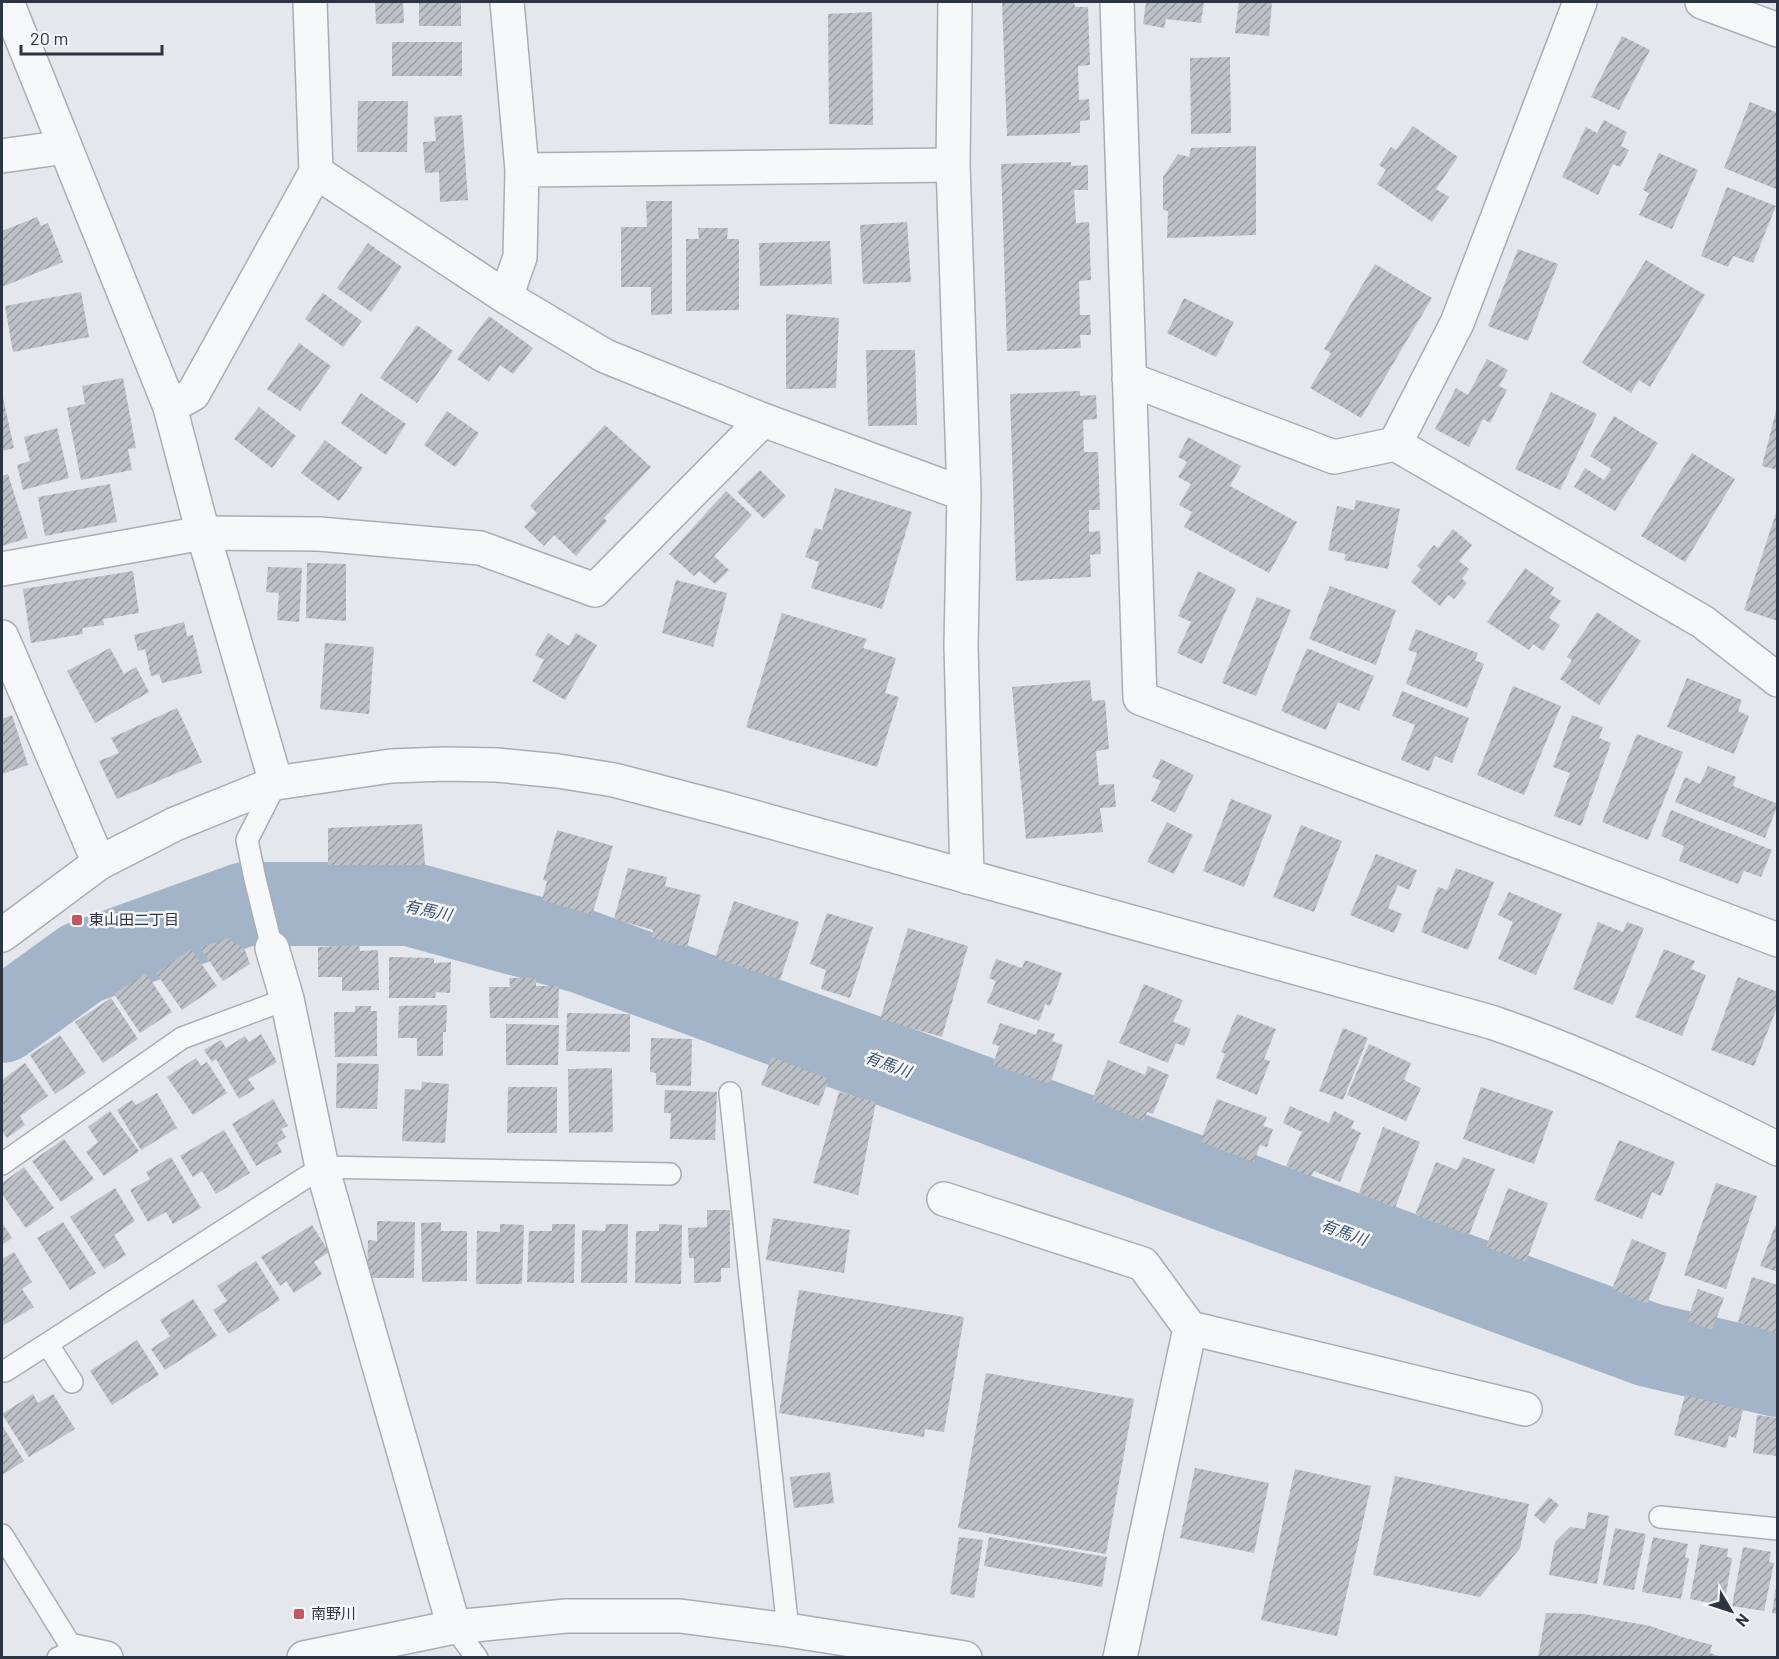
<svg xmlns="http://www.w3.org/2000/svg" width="1779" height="1659" viewBox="0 0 1779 1659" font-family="Barlow,'Noto Sans JP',sans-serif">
<defs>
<pattern id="building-hatch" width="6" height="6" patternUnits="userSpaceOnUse" patternTransform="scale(1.5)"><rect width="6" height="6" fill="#bcc0c7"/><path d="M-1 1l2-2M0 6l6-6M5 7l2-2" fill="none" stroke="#999da3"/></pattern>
</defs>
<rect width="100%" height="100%" fill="#e4e7eb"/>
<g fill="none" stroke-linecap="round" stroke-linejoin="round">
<!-- river -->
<path stroke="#a3b3c8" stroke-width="84" d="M2,1021l80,-58 163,-59h165l174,48 1065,393 129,30"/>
</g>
<!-- building -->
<path fill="url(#building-hatch)" d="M375,2h28l1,21 -28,1z
M419,2h42v24h-42z
M1002,2h72l1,5h13l2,58 -12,1 1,34 10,-1 1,21 -10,1v12l-73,3z
M1146,2h58l-3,21 -35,-4 -2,9 -21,-4z
M1239,2h33l-3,34 -34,-3z
M872,12l1,113 -44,-1 -1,-110z
M1622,36l28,14 -31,60 -28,-13z
M392,42h70v34h-70z
M1230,57l1,76 -40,1 -1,-76z
M358,101h50l-1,51h-50z
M1750,102l28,11v73l-2,3 -52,-21z
M462,115l6,85 -28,2 -1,-30 -14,1 -2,-31 13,-1 -2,-24z
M1604,120l23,12 -6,14 8,4 -9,17 -7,-3 -15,31 -36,-18 24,-50 11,6z
M1413,126l45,31 -22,32 13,8 -17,25 -55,-38 9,-14 -7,-5 12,-18 5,3z
M1256,146v89l-89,3 1,-27 -5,-1v-33l15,-23 11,3 2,-9z
M1659,153l39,17 -26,59 -33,-14 10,-22 -6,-3z
M1071,162v4l17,-1v25h-14l2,33 13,-1 2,58 -12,1 1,34h10l1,20h-11l1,13 -74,3 -6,-187z
M1727,187l49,19 -23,57 -20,-7 -5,11 -27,-11z
M646,201h26v113l-21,1v-28h-30v-60h26z
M37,217l4,9 7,-3 15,39 -61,25v-56z
M907,222l4,60 -48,2 -3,-59z
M698,228h30l-1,11h12v71l-53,1v-72h13z
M830,241l2,43 -72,2 -1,-43z
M368,243l34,24 -31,45 -34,-24z
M1518,249l40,15 -30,77 -40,-15z
M1646,260l59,35 -55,92 -11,-7 -8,13 -49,-30z
M1375,264l57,34 -71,120 -51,-30 21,-35 -7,-4z
M81,292l8,45 -76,15 -8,-46z
M323,293l39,28 -19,26 -38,-28z
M1184,298l50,24 -18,35 -49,-24z
M786,314l53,4 -3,70 -50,1z
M489,316l44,32 -20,26 -13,-9 -11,17 -32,-23z
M417,325l36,26 -36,52 -37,-25z
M299,343l32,23 -31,45 -33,-22z
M866,350h49l2,75 -49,1z
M1487,359l21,11 -9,16 8,4 -17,33 -7,-4 -14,28 -34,-18 21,-41 12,7z
M123,378l13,70 -8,1 4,21 -51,10 -14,-72 18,-4 -3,-18z
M1080,391v5l16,-1 1,24 -14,1 1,32h14l2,58h-11v22l11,-1 1,23 -11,1 1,22 -75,4 -6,-187z
M1551,392l46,22 -37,76 -45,-21z
M2,393l12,55 -12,3z
M361,393l45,31 -20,31 -45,-32z
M259,407l37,29 -24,32 -38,-29z
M1777,407h1v63l-16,-4z
M447,411l32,22 -24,34 -31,-22z
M1614,416l44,27 -43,68 -41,-24 11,-19 19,12 7,-11 -21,-13z
M605,425l46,42 -47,51 3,3 -31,35 -22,-21 -10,11 -20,-19 13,-14 -7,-7z
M57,428l12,50 -46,12 -6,-25 13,-4 -6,-24z
M1188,437l53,29 -11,20 67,36 -28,51 -85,-46 8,-15 -13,-7 12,-21 -13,-7 9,-15 -9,-5z
M325,440l38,28 -24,33 -38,-28z
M1692,453l43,26 -50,83 -44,-26z
M760,470l26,26 -22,23 -27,-27z
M8,474l20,64 -26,8v-70z
M110,484l7,38 -72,14 -7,-39z
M835,488l77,24 -30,97 -71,-21 8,-26 -14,-5 10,-29 7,2z
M726,491l26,24 -38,41 15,14 -14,14 -16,-13 -5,5 -25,-22z
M1356,500l44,9 -12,60 -44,-9 2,-6 -18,-4 9,-44 17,4z
M1777,510h1v111l-34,-11z
M1453,529l19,16 -13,16 10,8 -7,10 5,4 -13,16 -6,-4 -8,11 -29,-24 10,-13 -4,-3 17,-21 4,3z
M307,563l39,1v57l-40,-3z
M268,567l34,1 -3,54 -22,-2 2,-27 -13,-1z
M1525,568l29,20 -4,6 11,7 -12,17 11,7 -17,26 -10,-7 -4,6 -42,-28z
M133,571l6,42 -36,6 1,6 -22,3 1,6 -52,9 -8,-54z
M1198,571l38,18 -34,75 -25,-11 14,-31 -13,-6z
M676,580l51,13 -14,54 -51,-14z
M1330,586l66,24 -20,55 -67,-26z
M1257,597l34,13 -35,86 -34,-13z
M1597,612l44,29 -42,64 -39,-26 12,-19 -5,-3z
M782,613l85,26 -4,9 33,10 -11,35 14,4 -22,70 -131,-40z
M184,622l3,14 6,-1 9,38 -40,10 -3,-9 -8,2 -6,-27 -7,2 -4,-16z
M1416,629l62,24 -3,7 9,4 -17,44 -61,-24 11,-31 -9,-3z
M548,633l21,13 7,-13 21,12 -32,55 -33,-19 12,-21 -9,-5z
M325,643l49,4 -5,67 -49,-5z
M110,648l14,26 12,-7 13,25 -54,31 -28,-52z
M1307,648l67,28 -15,35 -21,-9 -12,28 -45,-19z
M1687,678l55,22 -4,11 11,5 -15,38 -67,-27z
M1090,680l2,21 13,-1 4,49 -13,2 3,34 15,-1 2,23 -16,1 3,24 -77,7 -14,-152z
M1513,686l48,20 -37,89 -47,-20z
M1402,691l67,27 -17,45 -17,-7 -6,15 -28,-11 14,-35 -23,-9z
M177,708l25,54 -85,37 -18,-38 20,-8 -8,-15z
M12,715l16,50 -26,9v-55z
M1572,715l31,12 -4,11 12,5 -30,83 -27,-10 16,-43 -17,-6z
M1637,734l46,18 -35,88 -46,-18z
M1161,759l33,16 -19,38 -24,-12 10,-20 -9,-4z
M1708,766l28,11 -3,9 45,18 -13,34 -90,-36 10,-25 15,7z
M1231,799l41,16 -28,72 -41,-16z
M1671,810l101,40 -11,27 -17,-6 -6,13 -59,-23 5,-15 -23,-10z
M1167,822l26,13 -19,39 -27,-12z
M422,824l3,41h-97v-37z
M1301,825l41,16 -28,71 -41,-15z
M557,830l56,16 -21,69 -50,-15 5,-19 -4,-1z
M1376,854l41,16 -8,20 -11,-5 -10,23 14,6 -8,19 -44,-18z
M628,868l39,9 -2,9 36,9 -14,52 -35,-9 1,-8 -39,-11z
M1456,868l38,14 -26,68 -47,-18 17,-45 9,3z
M1509,892l53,22 -26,61 -38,-16 15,-37 -15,-7z
M734,901l65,21 -19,58 -65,-22z
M827,913l46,14 -23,71 -29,-9 5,-19 -16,-6z
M1598,922l25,10 4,-10 17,6 -31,77 -40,-16z
M908,928l60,18 -26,91 -62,-18z
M228,938l17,12 5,14 -27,17 -23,-33z
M359,945l1,6 18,-1 1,40 -37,1v-14h-24v-30z
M191,949l26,37 -35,24 -26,-37z
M1664,949l31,12 -4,8 15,6 -24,61 -47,-19z
M389,957l45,1v5l17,-1 -1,31 -14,-1 -1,6h-46z
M996,959l26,9 3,-8 37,13 -12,33 -5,-2 -6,17 -52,-18 9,-22 -7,-3z
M146,973l26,39 -32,21 -26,-39z
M1738,977l40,15v13l-24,61 -43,-16z
M509,978h27v8h23l-1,32h-68l-1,-31h21z
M1144,984l39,16 -10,22 18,7 -7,17 -8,-3 -8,20 -49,-20z
M111,998l27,41 -35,24 -28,-41z
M447,1005l-1,27h-3v24h-26v-18h-19l1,-32z
M355,1006h16v5h6v45l-42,1 -1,-45h21z
M567,1013l63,1v38l-64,-1z
M1237,1014l39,15 -12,30 6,2 -13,34 -41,-17 9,-24 -4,-2z
M1000,1023l36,12 2,-6 17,5 -3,7 11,4 -13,39 -57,-19 6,-19 -7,-2z
M506,1024l53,1 -1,40h-52z
M1343,1028l25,10 -25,62 -24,-9z
M261,1034l16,28 -29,17 7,10 -16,10 -23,-40 -4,3 -8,-12 17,-10 5,8 19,-12 4,6z
M60,1035l26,38 -31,21 -25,-39z
M651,1038l41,1 -1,47 -35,-1v-12l-6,-1z
M1369,1044l42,19 -7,17 17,8 -15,33 -59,-26z
M772,1057l57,22 -10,27 -58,-21z
M196,1058l5,8 6,-4 20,31 -34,22 -26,-38z
M1108,1060l37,15 3,-9 21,9 -16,39 -6,-2 -4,9 -51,-21z
M25,1063l23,33 -28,20 5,9 -18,13 -5,-7v-51z
M337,1063l42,1 -2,45 -41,-1z
M612,1068l1,64 -44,1 -1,-64z
M422,1082l27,2 -4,59 -43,-2 3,-52 16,1z
M508,1087h49v46h-50z
M1481,1087l72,24 -19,53 -71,-25z
M665,1090l52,2 -2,48 -45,-1 1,-26h-7z
M839,1092l37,10 -18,93 -45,-12z
M157,1093l20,35 -36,22 -24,-40 15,-10 4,5z
M273,1099l15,27 -7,3 5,8 -9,6 5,9 -26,14 -24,-42z
M1217,1099l50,18 -4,9 10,3 -6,18 -7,-2 -6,17 -54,-20z
M1290,1106l39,17 5,-12 20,10 -3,7 10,5 -21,49 -26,-11 -3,6 -25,-11 16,-34 -19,-9z
M110,1111l29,40 -35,25 -18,-24 12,-10 -10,-15z
M1383,1127l37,15 -25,66 -36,-15z
M224,1130l26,43 -34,21 -14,-23 -9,6 -13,-21z
M64,1139l30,40 -33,23 -29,-41z
M1619,1140l56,22 -14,34 -9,-4 -10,27 -48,-19z
M171,1157l30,51 -28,16 -7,-12 -18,10 -18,-32 20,-11 -4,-7z
M1463,1157l32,12 -26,66 -54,-20 21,-53 21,8z
M24,1167l30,41 -28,20 -24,-34v-11z
M1716,1183l41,13 -31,93 -42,-14z
M115,1188l20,33 -21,14 12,20 -22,14 -34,-52z
M1508,1188l40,15 -22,59 -40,-15z
M707,1210h23v58h-9v14l-27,1v-25h-5l-1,-30 19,-1z
M773,1218l77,12 -6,43 -78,-13z
M377,1221l38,1 -1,56h-47l1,-38 9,1z
M63,1222l33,51 -26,17 -33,-52z
M441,1222v9h26v50l-45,1 -1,-59z
M2,1223l10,15 -10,7z
M500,1224l24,1 -2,59h-46l1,-53 23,1z
M552,1224h23l-1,59 -47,-1 2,-51h23z
M606,1224h22l-1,59h-46l1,-53 23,1z
M659,1224l23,1 -1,59 -46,-1 1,-52h23z
M312,1225l17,27 -15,10 8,12 -28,19 -8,-12 -6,5 -19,-29z
M1775,1226l3,1v45l-18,-6z
M1632,1239l35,14 -20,51 -35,-15z
M14,1252l18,30 -10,7 12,18 -32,19v-67z
M256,1261l24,39 -51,34 -16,-24 14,-9 -10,-15z
M1752,1277l26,8v49l-40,-12z
M1698,1289l26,9 -12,32 -25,-9z
M799,1290l165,27 -20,115 -19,-3 -1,8 -145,-24z
M193,1299l24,37 -52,34 -14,-21 19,-13 -10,-16z
M137,1340l22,35 -47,30 -22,-34z
M986,1373l148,26 -28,155 -148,-26z
M33,1394l5,9 15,-9 22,35 -46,28 -27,-43z
M1685,1395l58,15 -7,28 -7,-2 -3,12 -52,-13z
M1757,1415l21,3v38l-25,-3z
M2,1425l22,36 -22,14z
M1195,1468l74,15 -15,70 -74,-15z
M1295,1469l76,17 -34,150 -76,-16z
M830,1472l4,31 -40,5 -4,-31z
M1395,1476l134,28 -9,44 -40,49 -107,-22z
M1549,1497l10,8 -15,19 -10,-9z
M1588,1512l21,4 -12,68 -48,-9 6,-33 15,-15 15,2z
M1615,1528l31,6 -12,56 -31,-5z
M959,1537l24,3 -9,58 -24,-4z
M989,1537l118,20 -5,30 -118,-21z
M1653,1537l35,7 -3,13 4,1 -8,41 -39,-7z
M1700,1544l28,5 -1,8 5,1 -8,48 -34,-7z
M1743,1547l28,5 -2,10 5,1 -10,48 -32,-5z
M1776,1586l2,1v27l-6,-1z
M1546,1613l38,1 66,12 32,11 30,8 -2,8 15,5h-187z"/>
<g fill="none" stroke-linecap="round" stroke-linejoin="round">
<defs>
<path id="service" d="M272,948l-17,-69 -8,-39 29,-57
M730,1093l58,537
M2,1164l180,-126 105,-39
M48,1345l24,37
M5,1371l317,-204 348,7
M1660,1517l118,12
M2,1535l72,116 -16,7
M454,1627l23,31"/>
<path id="minor" d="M955,2l-2,163 11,329 -3,152 6,231
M1117,2l23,696 638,242
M1702,2l76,28
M522,170l431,-5
M316,172l190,125 99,59 158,64 201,74
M506,297l14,-40 2,-87 -15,-168
M1129,379l205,78 61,-13 308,178 75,58
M170,407l23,-13 123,-222 -6,-170
M1395,444l62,-121 123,-321
M2,569l201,-36 116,1 161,14 115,42 168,-170
M2,637l97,226
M272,948l15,51 35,168 132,460
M944,1199l199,65 47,64 335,81
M74,1651l32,7
M1120,1658l70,-330"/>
<path id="tertiary" d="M7,2l163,405 33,126 73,250
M2,156l63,-9
M2,935l97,-72 76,-39 101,-41 115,-17 54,-2 52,1 61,6 56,9 107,28 770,214c100,34 193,80 287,127
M304,1658l150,-31 112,-11h114l108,14 177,28"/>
</defs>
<!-- service casing -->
<use href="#service" stroke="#a9aeb5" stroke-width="24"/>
<!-- minor casing -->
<use href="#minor" stroke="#a9aeb5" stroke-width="36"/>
<!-- tertiary casing -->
<use href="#tertiary" stroke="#a9aeb5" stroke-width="36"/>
<!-- service -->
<use href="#service" stroke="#f7f8f9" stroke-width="21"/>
<!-- minor -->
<use href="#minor" stroke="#f7f8f9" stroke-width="33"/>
<!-- tertiary -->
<use href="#tertiary" stroke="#f7f8f9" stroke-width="33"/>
</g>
<!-- markers -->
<g fill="#c45561" stroke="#f4f6f8" stroke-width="2">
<rect x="71" y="914" width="12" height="12" rx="3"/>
<rect x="293" y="1608" width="12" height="12" rx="3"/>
</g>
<g text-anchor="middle" stroke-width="5" stroke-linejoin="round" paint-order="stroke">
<!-- poi labels -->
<g font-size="15" fill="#2d3442" stroke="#f4f6f8" text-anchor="start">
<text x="89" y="925">東山田二丁目</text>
<text x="311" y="1619">南野川</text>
</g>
<!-- water labels -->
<g font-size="16" font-style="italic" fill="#3a5173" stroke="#f4f6f8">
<text transform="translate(428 910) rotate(12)" y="6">有馬川</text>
<text transform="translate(888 1064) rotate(20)" y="6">有馬川</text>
<text transform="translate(1344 1232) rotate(20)" y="6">有馬川</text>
</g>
</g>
<!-- border -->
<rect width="1779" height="1659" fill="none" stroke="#2d3442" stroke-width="6"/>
<!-- north arrow -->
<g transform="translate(1731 1611) rotate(129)" stroke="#f4f6f8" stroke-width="4.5" paint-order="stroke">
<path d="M0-4.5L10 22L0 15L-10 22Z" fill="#2d3442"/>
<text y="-9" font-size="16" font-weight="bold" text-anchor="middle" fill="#2d3442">N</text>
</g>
<!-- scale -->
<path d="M21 45v9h141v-9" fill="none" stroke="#2d3442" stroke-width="3"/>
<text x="30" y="45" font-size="18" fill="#2d3442" stroke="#f4f6f8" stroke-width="4.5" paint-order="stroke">20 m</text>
</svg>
